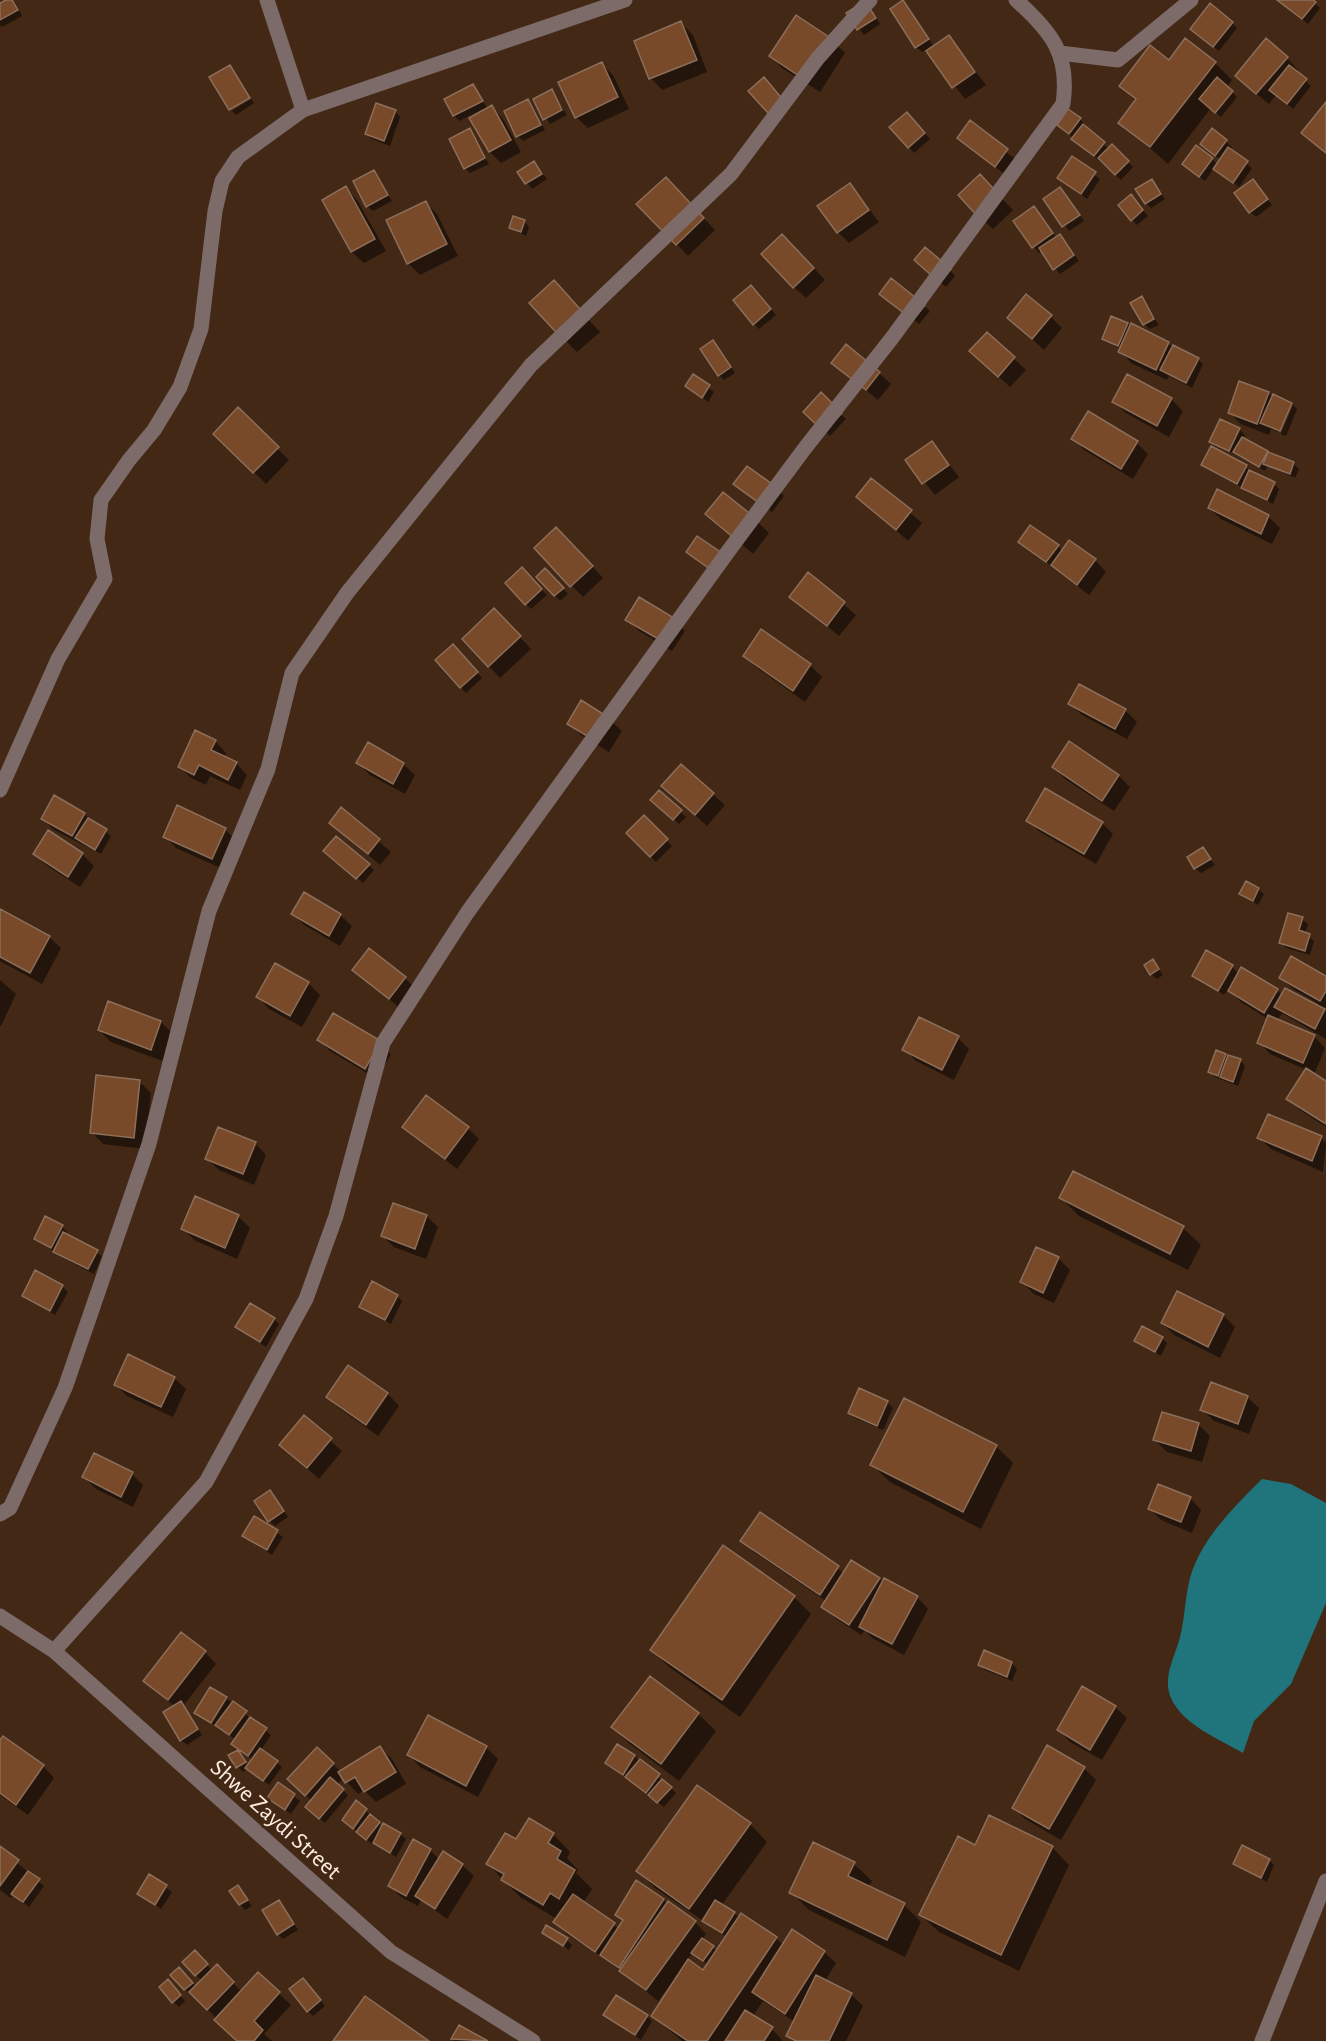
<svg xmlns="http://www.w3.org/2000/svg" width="1326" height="2041" viewBox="0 0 1326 2041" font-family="'Alegreya Sans',sans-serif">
<rect width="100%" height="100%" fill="#422815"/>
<!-- water -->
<path fill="#20757c" d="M1262,1479l29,5 35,19v100l-35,81 -37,37 -11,32c-24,-14 -60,-28 -72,-55 -9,-21 4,-41 9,-61 5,-19 5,-40 10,-59 11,-39 44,-71 72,-99z"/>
<!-- shadow -->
<path fill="#0007" fill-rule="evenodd" d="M9,0l7,4 6,12 -20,11 -2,-2v-20z
M1278,0h33l9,8 -12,16z
M903,2l30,43 -11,7 -6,-5z
M870,8l10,16 -16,11 -16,-21z
M681,23l12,12 14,37 -45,18 -11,-12z
M1232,23l5,5 -18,23 -21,-17z
M949,37l37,48 -21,14 -37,-47z
M834,42l11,11 -25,39 -38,-24 -11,-12z
M1287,58l11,12 -2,2 15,14 -18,23 -17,-14 -7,9 -21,-17z
M1169,62l46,1 17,17 -5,7 10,10 -16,20 -10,-9 -43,56 -48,-42 16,-21 -15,-15z
M601,64l12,11 16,34 -41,19 -12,-11z
M473,86l15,23 4,-2 11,12 18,33 -20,11 -11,-11 -19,-34 13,-7 -1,-2 -24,12 -5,-6z
M551,91l16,24 -17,9 -15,-24z
M251,99l3,4 -18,12 -4,-4z
M528,101l17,29 -22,11 -5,-5z
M395,111l5,6 -10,29 -18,-7 -6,-5z
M912,119l18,20 -16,14 -22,-26z
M1080,119l5,5 -2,3 26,22 3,-3 21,21 -12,13 -63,-55z
M970,123l49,39 -11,15 -49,-39z
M470,130l19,34 -19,9 -5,-5z
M1212,130l20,17 -3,3 23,18 -13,19 -25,-19 -9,13 -16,-12 23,-10 6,6 3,-5 -14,-11z
M1072,158l28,21 -13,20 -28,-21z
M534,163l13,16 -15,10 -13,-17z
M374,172l18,29 -19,10 -6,-5z
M980,176l33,34 -20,19 -12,-11z
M1152,180l13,19 -14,9 -5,-5z
M850,185l29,37 -30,21 -11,-11z
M1258,186l14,19 -16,12 -6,-5z
M346,188l11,12 29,51 -22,12 -12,-11 -28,-51z
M1060,189l24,32 -15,10 -24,-31z
M677,190l38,40 -27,26 -49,-52z
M1136,202l12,14 -11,9 -5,-5z
M426,203l11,11 21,42 -38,19 -12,-12z
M1034,208l23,30 3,-2 5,5 14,20 -19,13 -18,-24 -3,3 -5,-6 -19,-26z
M524,221l5,6 -3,9 -15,-8z
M794,247l31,33 -19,18 -12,-11z
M921,265l29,5 5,6 -9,11z
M757,292l19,23 -17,14 -5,-5z
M565,294l35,38 -23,20 -11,-11z
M1141,298l18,27 -9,4 -6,-5z
M887,299l37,7 6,5 -11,13z
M1051,317l11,11 -18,22 -35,-32z
M1127,324l71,35 5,5 -11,24 -23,-12 -2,4 -36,-17 -11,-14 -16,-10z
M987,334l39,36 -16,17 -27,-25z
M718,347l17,26 -11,7 -5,-5z
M833,363l46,10 12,11 -13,16z
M693,376l21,16 -6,10 -21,-16z
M1268,393l5,5 19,6 -14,28 -7,-3 -2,6 -28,-11 -12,-12z
M821,395l25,24 -16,17 -25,-24z
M1171,399l12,12 -14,26 -43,-24 -12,-11z
M1293,405l4,4 -11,27 -5,-2z
M238,410l51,50 -23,24 -51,-50z
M1239,429l6,6 -2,4 26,16 24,8 6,6 -4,9 -27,-12 -3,5 -54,-30z
M1073,438l64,5 11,11 -15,25 -49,-29z
M932,443l27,34 -24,18 -28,-34z
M1212,448l62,36 5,5 -6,15 -64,-34 -6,-6z
M871,480l51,43 -14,18 -50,-44z
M741,489l37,1 6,6 -12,16z
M1217,491l52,26 11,11 -8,16 -51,-25 -12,-11z
M707,514l51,8 11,11 -16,21z
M568,540l35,38 -20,19 -47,-49z
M1020,542l38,4 5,5 32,9 11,12 -17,23z
M522,569l25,26 -16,14 -24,-26z
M545,570l23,24 -8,7 -5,-6z
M808,574l48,41 -17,21 -48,-40z
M627,619h46l12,12 -13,20 -33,-20z
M506,622l25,27 -31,29 -11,-12z
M762,632l49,34 11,11 -17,25 -49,-35 -11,-11z
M458,651l24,27 -16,15 -29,-33z
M1070,703l55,7 12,12 -10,17 -45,-24z
M610,720l12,11 -13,21 -28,-17 -12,-11z
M215,741l11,12 -2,5 12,5 11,12 -7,15 -30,-14 -4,9 -15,-7 -11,-11z
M1070,744l49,32 11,11 -16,24 -49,-32 -11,-12z
M358,763l45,1 12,11 -10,19 -35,-19z
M681,766l44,39 -18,21 -32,-29z
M659,792l27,25 -7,7 -27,-24z
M342,810l49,42 -11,13 -49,-42z
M84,814l27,22 -10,18 -47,-24 -11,-11z
M644,818l28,28 -16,16 -28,-29z
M1028,820l74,3 11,11 -17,30 -56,-32z
M225,829l11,12 -13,28 -47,-21 -11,-12z
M48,832l34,22 12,12 -14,21 -34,-22 -12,-11z
M1202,849l13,16 -14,8 -6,-5z
M331,856l38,9 5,5 -11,13z
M1258,889l6,5 -6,11 -17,-11z
M0,910l49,27 12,11 -19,36 -42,-23z
M293,913l47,2 12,11 -12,20 -36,-21z
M1302,919l6,5 -3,10 9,7 -4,14 -24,-7 -5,-5z
M1152,961l11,14 -6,4 -6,-5z
M1232,967l7,7 38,16 5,5 36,12 1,-3 -26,-15 -12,-11h45v30l-5,-2 5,6v27l-44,-26 -5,8 37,15 11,12 -11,27 12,8v44l-26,-17 -12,-11 19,-29 -37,-16 -11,-12 9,-23 -27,-17 -13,-13 -4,6 -30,-20z
M354,970l51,8 11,11 -15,20z
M0,980l16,14 -15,32h-1z
M308,983l12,12 -18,32 -33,-18 -11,-12z
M161,1022l11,11 -9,28 -52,-19 -12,-12z
M958,1038l11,11 -15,31 -38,-19 -12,-12z
M319,1040l61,3 11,11 -14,25 -47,-28z
M1225,1055l15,5 5,6 -7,20 -23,-9 -6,-5z
M140,1082l11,11 -6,56 -42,-5 -11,-12z
M404,1126l64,2 11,11 -22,30z
M1259,1138h62l5,5 -3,29 -52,-23z
M255,1143l11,12 -12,30 -35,-15 -12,-11z
M1061,1198l122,30 18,17 -13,25 -109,-54z
M238,1216l12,12 -13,31 -43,-19 -11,-12z
M426,1216l12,11 -12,32 -32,-12 -11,-11z
M62,1226l5,6 -2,3 37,21 -8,18 -33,-17 -25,-19z
M1058,1258l12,12 -16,33 -20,-9 -12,-12z
M62,1286l6,6 -13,23 -32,-19z
M1178,1293l46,23 11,11 -15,31 -46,-23 -11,-12z
M397,1296l5,5 -11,23 -30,-18z
M274,1319l5,5 -13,23 -29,-20z
M1162,1338l5,5 -6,13 -25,-15z
M348,1367l40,27 11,12 -21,30 -39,-28 -11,-11z
M174,1378l12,11 -13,28 -46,-21 -11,-11z
M1247,1397l12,11 -10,26 -35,-13 -12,-12z
M887,1402l6,6 -10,22 -28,-12 -5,-5z
M304,1417l38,34 -23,28 -38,-34z
M1198,1424l12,12 -8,26 -35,-10 -12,-12z
M996,1446l17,17 -32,66 -91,-47 -18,-17z
M132,1474l11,11 -10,22 -37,-18 -12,-12z
M270,1492l18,25 -13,9 -5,-5z
M1190,1498l11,12 -9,23 -31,-13 -11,-11z
M760,1514l84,59 35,6 38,18 11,12 -24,46 -32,-17 -7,-8 -4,5 -26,-17 -12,-11 3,-6 -72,-49 -12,-12z
M254,1518l29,19 -11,18 -28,-19z
M794,1597l17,17 -71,103 -71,-50 -17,-17z
M205,1652l11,12 -33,42 19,29 -15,10 -6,-5 -6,-33 -30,-26z
M1012,1663l5,6 -5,12 -27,-11 -6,-5z
M650,1678l48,36 18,17 -37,50 -49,-37 -17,-17z
M226,1698l45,37 -10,15 21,17 -13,18 -21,-16 -5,3 -5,-5 5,-10 5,9 5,-6 -20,-16 3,-4 -40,-28z
M1115,1707l12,11 -25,42 -32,-18 -11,-12z
M0,1743l43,23 11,12 -26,37 -28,-20z
M486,1747l12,12 -20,38 -58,-30 -11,-12z
M380,1748l12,11 14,25 -30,18 -12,-12 -6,4 -15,-16 -6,7 11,10 -23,28 -12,-10 -1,-12 -23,-22 28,-30 24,23z
M634,1756l42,37 -12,14 -57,-44z
M1084,1768l12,12 -35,60 -36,-21 -12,-12z
M279,1785l21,16 -9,13 -16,-11z
M356,1802l27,25 17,7 6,5 -10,18 -22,-15 -2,2 -23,-19z
M750,1824l17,18 -46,64 55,32 7,7 9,-14 32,21 12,11 -11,18 26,13 12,12 -17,35h-53l-5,-5 7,-14 -32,-21 -10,15 19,13 11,12h-101l-29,-25 20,-31 -2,-1 -13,17 -50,-40 -41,-27 -12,-12 2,-3 -37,-22 -32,-33 29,-23 36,-7 17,18 -3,6 11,12 -2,3 16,16 -9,14 36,26 5,-8 -7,-7 46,-14 32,22 11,12 -4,6 15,11 10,-14 -72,-49 -17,-17zM693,1952l15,13 -4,7 -17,-12z
M1052,1847l17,18 -50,106 -80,-39 -18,-17z
M0,1848l44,38 -15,21 -15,-13 -3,4 -11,-8z
M430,1850l10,10 22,5 12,11 -27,43 -26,-19 -3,6 -17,-9 -11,-11z
M1269,1860l5,5 -7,17 -32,-18z
M854,1864l18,17 -4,6 36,18 17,17 -16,35 -96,-47 -18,-18z
M150,1876l22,16 -11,17 -22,-16z
M238,1887l14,19 -7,4 -5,-6z
M279,1901l19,29 -15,9 -5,-5z
M544,1933l23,7 5,5 -3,5z
M200,1957l12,14 5,-4 25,25 16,-18 33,31 -27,29 8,7h-34l-46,-48 -2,1 -5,-5 -1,-15 12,13 6,-6 -18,-19z
M308,1985l17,21 -12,10 -5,-5z
M173,1987l12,14 -6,6 -6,-6z
M605,2015l42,1 5,5 -11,19z
M460,2027l25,14h-30l-2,-2z"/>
<!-- building -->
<path fill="#784a29" stroke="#8c6e5a" stroke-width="1.5" d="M6,0h6l6,10 -18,10v-17z
M903,0l26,39 -14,9 -25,-39z
M1277,0h36l3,2 -14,17z
M865,1l11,17 -19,12 -11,-17z
M1210,3l23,19 -20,25 -23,-18z
M796,15l39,26 -27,41 -39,-26z
M681,21l16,39 -48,19 -15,-38z
M949,35l26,37 -23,16 -26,-37z
M1185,38l31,24 -66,85 -32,-24 18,-24 -17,-13 31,-41 19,15z
M1266,38l22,19 -32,37 -21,-18z
M602,62l16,35 -43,21 -17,-36z
M230,65l20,33 -21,12 -20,-33z
M1289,65l18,14 -20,25 -18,-14z
M764,77l20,24 -15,13 -21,-23z
M1217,77l16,14 -18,22 -16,-14z
M473,84l10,17 -30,15 -9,-17z
M552,89l10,21 -19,10 -10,-21z
M528,99l13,26 -25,12 -12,-26z
M1326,102v51l-25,-20z
M376,103l20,7 -12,31 -19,-7z
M492,105l19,35 -22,12 -20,-34z
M1068,109l13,9 -12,16 -12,-9z
M907,112l18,21 -17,15 -19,-21z
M970,120l38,29 -13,18 -38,-29z
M1083,124l22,18 -11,14 -23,-17z
M470,128l15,30 -21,11 -15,-30z
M1212,128l15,12 -12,16 -15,-12z
M1112,144l17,17 -14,14 -17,-17z
M1196,145l17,13 -14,19 -17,-13z
M1228,147l20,14 -15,22 -20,-14z
M1072,156l24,16 -15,22 -24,-16z
M534,161l8,13 -17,10 -8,-12z
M374,170l14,25 -22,12 -13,-26z
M980,174l22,24 -22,21 -22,-24z
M666,177l38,41 -28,27 -40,-41z
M1152,179l9,15 -16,10 -10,-15z
M1253,179l15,20 -19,14 -15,-20z
M850,183l19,27 -32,23 -20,-27z
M346,186l29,53 -24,13 -29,-52z
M1060,187l20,28 -18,12 -19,-28z
M1131,194l12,16 -12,11 -13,-16z
M426,201l21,43 -40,20 -21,-44z
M1034,206l19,27 -21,15 -19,-27z
M513,216l12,4 -4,12 -12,-4z
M782,234l32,34 -21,20 -32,-34z
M1060,234l14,21 -21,15 -14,-22z
M925,247l26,22 -11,14 -26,-23z
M891,278l34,27 -12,15 -34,-26z
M554,280l35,39 -24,23 -36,-39z
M751,285l20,24 -18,16 -20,-25z
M1026,294l26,21 -20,24 -25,-21z
M1142,296l12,23 -11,6 -13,-22z
M1111,316l17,7 -10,23 -16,-7z
M1131,323l38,19 -13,28 -38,-18z
M987,332l28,25 -17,20 -29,-26z
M713,340l18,27 -13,9 -18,-27z
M846,344l34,28 -14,18 -35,-27z
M1173,345l26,13 -13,25 -26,-13z
M693,374l17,11 -8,13 -17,-12z
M1127,374l45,24 -15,28 -45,-24z
M1239,381l30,11 -12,32 -29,-11z
M821,392l21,21 -18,19 -21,-20z
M1273,394l19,9 -12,28 -20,-8z
M238,407l41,40 -26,26 -40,-39z
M1088,411l50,30 -17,28 -50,-30z
M1220,419l20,9 -11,23 -20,-9z
M1242,437l26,14 -9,16 -26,-15z
M932,441l17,24 -27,19 -17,-24z
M1211,446l36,19 -10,19 -36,-19z
M1268,452l26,10 -4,12 -27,-10z
M747,466l32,23 -13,19 -33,-24z
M1249,470l26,12 -8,18 -26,-12z
M871,478l41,32 -16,20 -40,-33z
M1217,489l52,26 -8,19 -53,-26z
M723,492l36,29 -19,22 -35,-29z
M1030,525l29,20 -13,17 -28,-20z
M556,527l37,39 -23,21 -36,-39z
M697,536l28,19 -11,17 -28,-20z
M1069,540l27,19 -19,26 -26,-20z
M522,567l20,22 -17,16 -20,-22z
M545,568l19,20 -10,8 -18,-19z
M808,572l37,30 -18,24 -38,-29z
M639,597l35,21 -14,22 -35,-20z
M494,608l27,28 -33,31 -26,-28z
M761,629l50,35 -18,27 -50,-35z
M453,644l25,28 -18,16 -25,-28z
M1079,684l47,25 -11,20 -47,-25z
M581,700l30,19 -14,23 -30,-18z
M195,730l21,10 -5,10 26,12 -9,18 -29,-15 -5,10 -16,-8z
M1069,741l50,34 -17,26 -50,-34z
M368,742l36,21 -11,21 -37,-21z
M681,764l33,29 -19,22 -34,-29z
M1045,788l58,34 -19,32 -58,-33z
M659,790l23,20 -9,10 -23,-20z
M54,795l31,18 -13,23 -31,-17z
M177,805l49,23 -14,31 -49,-22z
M341,807l39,32 -12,15 -39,-31z
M644,815l24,24 -18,18 -24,-24z
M88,818l19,11 -12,21 -20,-12z
M48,830l35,23 -15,24 -35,-23z
M336,836l34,28 -14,15 -33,-28z
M1203,847l8,12 -17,10 -7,-12z
M1246,881l13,7 -6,13 -14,-7z
M304,892l37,22 -12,22 -38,-22z
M0,909l50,27 -20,37 -30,-16z
M1288,913l15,4 -4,13 11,4 -5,17 -26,-8z
M369,948l37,29 -17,22 -37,-29z
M1206,950l27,15 -15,26 -26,-15z
M1291,956l35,20v15l-6,10 -41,-23z
M1153,959l6,10 -9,6 -6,-10z
M275,963l34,19 -19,34 -34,-19z
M1241,967l37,22 -14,24 -36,-22z
M1285,988l40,21 -10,20 -41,-22z
M108,1001l53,20 -10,29 -53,-20z
M333,1013l48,28 -16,28 -48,-29z
M1268,1015l47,20 -12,28 -46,-20z
M919,1017l40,19 -17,34 -40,-20z
M1216,1050l10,4 -8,22 -10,-4z
M1228,1055l13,4 -8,23 -13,-5z
M1306,1068l20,13v43l-40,-25z
M96,1075l44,5 -6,58 -44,-5z
M426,1095l43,32 -24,32 -43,-32z
M1268,1114l54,22 -10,25 -55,-23z
M218,1127l38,15 -13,32 -38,-15z
M1073,1171l111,55 -14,28 -111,-56z
M195,1196l44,19 -14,33 -44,-19z
M393,1203l34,12 -12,34 -34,-13z
M45,1216l18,9 -12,23 -17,-9z
M63,1232l35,18 -10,19 -35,-17z
M1036,1247l23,10 -16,36 -23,-11z
M35,1270l28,15 -13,26 -28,-15z
M372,1281l26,14 -13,25 -26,-13z
M1177,1291l47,23 -16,33 -47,-24z
M250,1303l25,15 -15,24 -25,-15z
M1142,1326l21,11 -8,15 -21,-11z
M128,1354l47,23 -14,30 -47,-22z
M348,1365l40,28 -22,32 -40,-28z
M1211,1382l37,14 -10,28 -38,-14z
M859,1388l29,13 -11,25 -29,-13z
M904,1398l93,47 -34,67 -93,-47z
M1162,1412l37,11 -8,28 -38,-11z
M304,1415l28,23 -25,30 -28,-23z
M94,1453l39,19 -12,25 -39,-20z
M1158,1484l33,13 -10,25 -33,-13z
M270,1490l14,21 -16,11 -14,-21z
M760,1512l79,54 -19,29 -80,-54z
M254,1516l24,14 -11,20 -25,-14z
M723,1545l72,51 -73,104 -72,-50z
M851,1560l29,18 -31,47 -28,-18z
M884,1578l34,18 -26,48 -33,-17z
M181,1632l25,19 -38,49 -25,-19z
M984,1650l28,12 -5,15 -29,-12z
M650,1676l49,37 -38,51 -50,-37z
M1082,1686l34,20 -26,44 -33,-20z
M210,1687l17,10 -16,26 -17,-10z
M181,1701l17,28 -18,12 -17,-29z
M233,1701l14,10 -18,24 -14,-10z
M428,1715l59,31 -21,40 -59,-31z
M250,1717l17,11 -19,28 -17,-12z
M3,1736l41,29 -28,40 -16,-12v-53z
M617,1744l18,11 -12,20 -18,-12z
M1047,1745l38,22 -36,62 -37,-21z
M380,1746l16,26 -32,20 -9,-15 -10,6 -7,-11z
M317,1747l17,16 -29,33 -18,-17z
M260,1748l18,13 -15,20 -18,-13z
M238,1750l8,12 -10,6 -8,-13z
M640,1759l20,15 -14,19 -21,-16z
M330,1777l14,12 -25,30 -14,-12z
M662,1779l10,8 -15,16 -9,-8z
M278,1782l17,12 -10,16 -18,-12z
M697,1785l54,38 -62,86 -53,-38z
M356,1800l11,9 -14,20 -11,-9z
M370,1814l10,8 -14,18 -10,-8z
M989,1815l64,31 -52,109 -82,-40 39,-79 17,9z
M529,1818l25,15 -6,10 13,8 -4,8 18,11 -16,29 -9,-6 -7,12 -42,-25 3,-6 -18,-10 19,-31 11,6z
M383,1823l18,10 -11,20 -17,-10z
M413,1839l18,10 -25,47 -18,-10z
M813,1842l42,20 -7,14 57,27 -18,37 -98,-47z
M1242,1845l28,14 -9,19 -28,-14z
M0,1846l19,14 -19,26z
M443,1851l20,13 -28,45 -20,-13z
M28,1871l12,8 -17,23 -12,-8z
M149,1874l18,11 -12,20 -18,-11z
M636,1880l28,19 -45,69 -19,-13 23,-35 -8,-5z
M238,1885l10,15 -9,5 -10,-14z
M573,1894l42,29 -20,29 -42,-30z
M279,1900l15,24 -17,11 -15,-25z
M715,1900l20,12 -13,21 -20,-12z
M668,1901l28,20 -50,69 -27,-19z
M741,1913l36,24 -70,104h-19l-37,-25 37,-57 15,11z
M546,1925l22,13 -5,8 -21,-13z
M792,1929l33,22 -40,63 -33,-22z
M702,1938l12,8 -11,15 -12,-8z
M195,1950l13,14 -13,12 -13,-14z
M217,1964l17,18 -27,28 -18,-18z
M179,1967l14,16 -9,7 -14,-15z
M258,1972l22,20 -26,29 9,9 -9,11h-17l-23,-21z
M816,1975l36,18 -23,48h-33l-10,-5z
M303,1978l18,22 -14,12 -18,-23z
M168,1979l13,16 -9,8 -13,-16z
M616,1995l32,20 -13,20 -32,-20z
M365,1996l64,45h-96z
M745,2010l28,17 -9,14h-39z
M459,2025l29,16 -37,-2z"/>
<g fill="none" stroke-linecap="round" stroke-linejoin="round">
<!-- minor -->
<path stroke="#7c6b68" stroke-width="15" d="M267,0l36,110
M1060,53l58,7 73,-60
M0,790l58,-131 47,-80 -8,-40 4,-39 28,-40 25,-30 26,-43 21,-58 14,-118 7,-30 16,-24 65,-47 322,-110
M0,1514l10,-6 55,-120 84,-244 60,-233 59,-142 24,-96 55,-80 184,-228 200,-191 87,-116 52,-58
M0,1616l54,35 337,301 142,89
M54,1651l152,-169 100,-183 30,-83 47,-173 84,-130 260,-360 78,-105 87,-110 171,-234c7,-49 -11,-72 -47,-104
M1262,2041l64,-160"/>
</g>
<g text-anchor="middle" stroke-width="6" stroke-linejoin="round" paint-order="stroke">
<!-- street labels -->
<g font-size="24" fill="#feede1" stroke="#422815">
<text transform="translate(276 1819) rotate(42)" y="8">Shwe Zaydi Street</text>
</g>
</g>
</svg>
